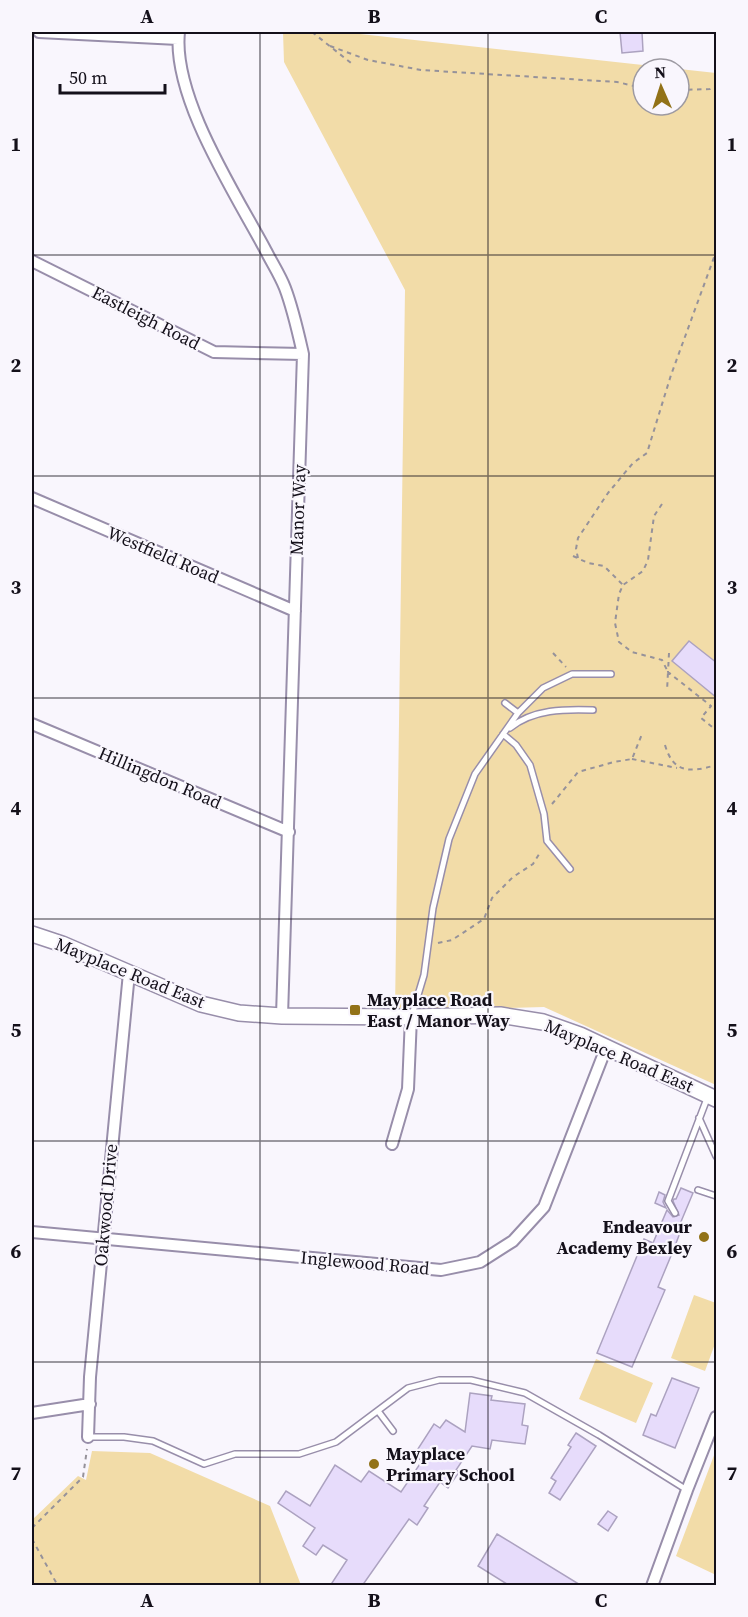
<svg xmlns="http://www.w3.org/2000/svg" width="748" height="1617" viewBox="0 0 748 1617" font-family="'Source Serif 4',serif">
<rect width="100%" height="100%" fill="#f9f6fd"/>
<!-- green -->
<path fill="#f2dca8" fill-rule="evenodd" d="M283,32h59l374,41v1012l-172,-78 -149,4 10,-721 -121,-228zM643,69h36v36h-36z
M694,1295l22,8v38l-11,30 -34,-13z
M596,1359l57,24 -17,40 -57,-24z
M716,1450v125l-40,-19z
M92,1451l58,2 120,53 31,79h-269v-65l46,-44 8,4z"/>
<!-- building -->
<path fill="#e7dcfb" stroke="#aca2c0" stroke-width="1.5" d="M620,32h22l1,19 -21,2z
M689,641l28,22v35l-45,-37z
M681,1188l12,5 -13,31 3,1 -10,26 -15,36 7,3 -33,77 -35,-14 47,-114 9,4 14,-33 6,7 6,-2 -6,-14 1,-2h2z
M659,1192l6,3 -2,7 3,6 -11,-5z
M672,1378l27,10 -24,60 -32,-13 8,-21 5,2z
M470,1393l22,3 -1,4 34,4 -3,21 6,1 -3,18 -33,-4 -2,9 -18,-3 -16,24 3,2 -11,16 -8,-6 -16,24 4,2 -11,17 -8,-6 -47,67h-32l17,-26 -24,-15 -7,10 -13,-9 12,-18 -37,-25 8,-12 24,15 25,-41 26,17 8,-11 32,21 21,-31 -8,-6 20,-31 6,4 6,-8 19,12z
M576,1433l20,13 -36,54 -11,-7 7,-12 -5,-3 20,-31 -3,-2z
M608,1511l9,6 -9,14 -10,-7z
M497,1534l85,52h-72l-32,-20z"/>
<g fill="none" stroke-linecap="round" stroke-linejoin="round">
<defs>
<path id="lane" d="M505,703l13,10
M510,728c23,-19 55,-19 83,-18
M503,734l13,11 14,20 14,49 3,27 23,28
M412,1015l12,-40 9,-67 16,-69 26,-65 43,-61 25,-25 29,-14h39
M699,1118l17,38
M698,1190l18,6
M675,1213l-7,-12 40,-105
M378,1411l15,20
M88,1437h36l29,4 51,23 31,-10h64l37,-12 72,-54 31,-8h32l54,13 74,42 88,55"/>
<path id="street" d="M39,32l139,7
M179,32c-7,65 56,161 87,219 6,12 14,24 19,37 8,21 13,44 18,66l-21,662
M32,261l182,91 89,2
M32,498l263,113
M32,724l257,108
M392,1144l16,-55 3,-72
M32,1232l409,38 39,-8 33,-21 31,-34 62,-159
M32,1413l58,-9
M88,1437l2,-60 39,-404
M652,1586l35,-96 29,-73"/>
<path id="secondary" d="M32,934l30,10 139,60 38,9 43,3 129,1 89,-2 43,7 37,13 136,64"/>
</defs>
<!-- lane casing -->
<use href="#lane" stroke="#988eaa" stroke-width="8"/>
<!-- street casing -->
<use href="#street" stroke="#988eaa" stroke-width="14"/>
<!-- secondary casing -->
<use href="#secondary" stroke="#988eaa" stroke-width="18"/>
<!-- path -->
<path stroke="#96929a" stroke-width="2" stroke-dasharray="4.5 4.5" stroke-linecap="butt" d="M312,32l39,31
M330,46l38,14 53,10 196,12 26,6
M679,90l31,-1 6,-3
M662,504l-8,12 -6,44 -5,11 -20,14 -4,9 -4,29 4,19 13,10 30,8 6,12 -1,19
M573,556l15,7 16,3 19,19
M578,558l-2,-9 2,-11 30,-45 25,-30 14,-10 24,-78 45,-123
M553,653l13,14
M669,653l-1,19 43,34 -10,12 15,12
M665,745c8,28 25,28 51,20
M632,759l45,9
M552,804l26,-32 36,-10 18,-3 10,-25
M438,943l14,-3 32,-21 8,-21 21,-21 20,-13 8,-13
M32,1528l51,-51 4,-28
M32,1539l26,47"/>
<!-- lane -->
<use href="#lane" stroke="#fff" stroke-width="5"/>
<!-- street -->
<use href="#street" stroke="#fff" stroke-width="10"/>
<!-- secondary -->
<use href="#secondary" stroke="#fff" stroke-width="15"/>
</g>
<!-- grid -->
<path fill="none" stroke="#14101a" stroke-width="1.5" stroke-opacity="0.55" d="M260,32v1554M488,32v1554M32,255h684M32,476h684M32,698h684M32,919h684M32,1141h684M32,1362h684"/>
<!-- markers -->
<g fill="#927218" stroke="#f9f6fd" stroke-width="2">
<rect x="349" y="1004" width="12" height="12" rx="3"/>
<circle cx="704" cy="1237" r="6"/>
<circle cx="374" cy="1464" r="6"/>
</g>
<g text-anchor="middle" stroke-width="4.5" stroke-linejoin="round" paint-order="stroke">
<!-- street labels -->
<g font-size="18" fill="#14101a" stroke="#f9f6fd">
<text transform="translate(146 318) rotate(27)" y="6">Eastleigh Road</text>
<text transform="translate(298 510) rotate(-88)" y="6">Manor Way</text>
<text transform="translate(163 555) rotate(23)" y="6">Westfield Road</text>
<text transform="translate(160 778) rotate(23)" y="6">Hillingdon Road</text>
<text transform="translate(130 973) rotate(22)" y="6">Mayplace Road East</text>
<text transform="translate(619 1056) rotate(23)" y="6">Mayplace Road East</text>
<text transform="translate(106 1205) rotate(-85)" y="6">Oakwood Drive</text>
<text transform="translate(365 1263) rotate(5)" y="6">Inglewood Road</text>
</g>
<!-- poi labels -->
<g font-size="18" font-weight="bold" fill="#14101a" stroke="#f9f6fd" text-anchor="start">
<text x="367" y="1006">Mayplace Road<tspan x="367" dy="21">East / Manor Way</tspan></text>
<text x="692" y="1233" text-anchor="end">Endeavour<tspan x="692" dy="21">Academy Bexley</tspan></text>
<text x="386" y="1460">Mayplace<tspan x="386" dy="21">Primary School</tspan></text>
</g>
</g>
<!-- border -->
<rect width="748" height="1617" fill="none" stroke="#f9f6fd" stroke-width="66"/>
<!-- north arrow -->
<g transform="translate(661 87) rotate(357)"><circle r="28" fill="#f9f6fd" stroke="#9d9aa2" stroke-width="1.5"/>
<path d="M0-4.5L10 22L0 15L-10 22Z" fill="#927218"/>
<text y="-9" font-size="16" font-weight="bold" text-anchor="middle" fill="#14101a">N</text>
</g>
<!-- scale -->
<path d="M60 84v9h105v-9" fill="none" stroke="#14101a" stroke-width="3"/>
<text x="69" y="84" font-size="18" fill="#14101a" stroke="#f9f6fd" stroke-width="4.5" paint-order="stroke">50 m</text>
<rect x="33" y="33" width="682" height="1551" fill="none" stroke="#14101a" stroke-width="2"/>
<g font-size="20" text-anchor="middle" font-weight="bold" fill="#14101a">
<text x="147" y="23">A</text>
<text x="374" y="23">B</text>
<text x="601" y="23">C</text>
<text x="16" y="151">1</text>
<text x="732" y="151">1</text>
<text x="16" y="372">2</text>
<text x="732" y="372">2</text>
<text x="16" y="594">3</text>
<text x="732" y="594">3</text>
<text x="16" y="815">4</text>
<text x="732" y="815">4</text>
<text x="16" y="1037">5</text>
<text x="732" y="1037">5</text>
<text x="16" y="1258">6</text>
<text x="732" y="1258">6</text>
<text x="16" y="1480">7</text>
<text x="732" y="1480">7</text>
<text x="147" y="1607">A</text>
<text x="374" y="1607">B</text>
<text x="601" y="1607">C</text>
</g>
</svg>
